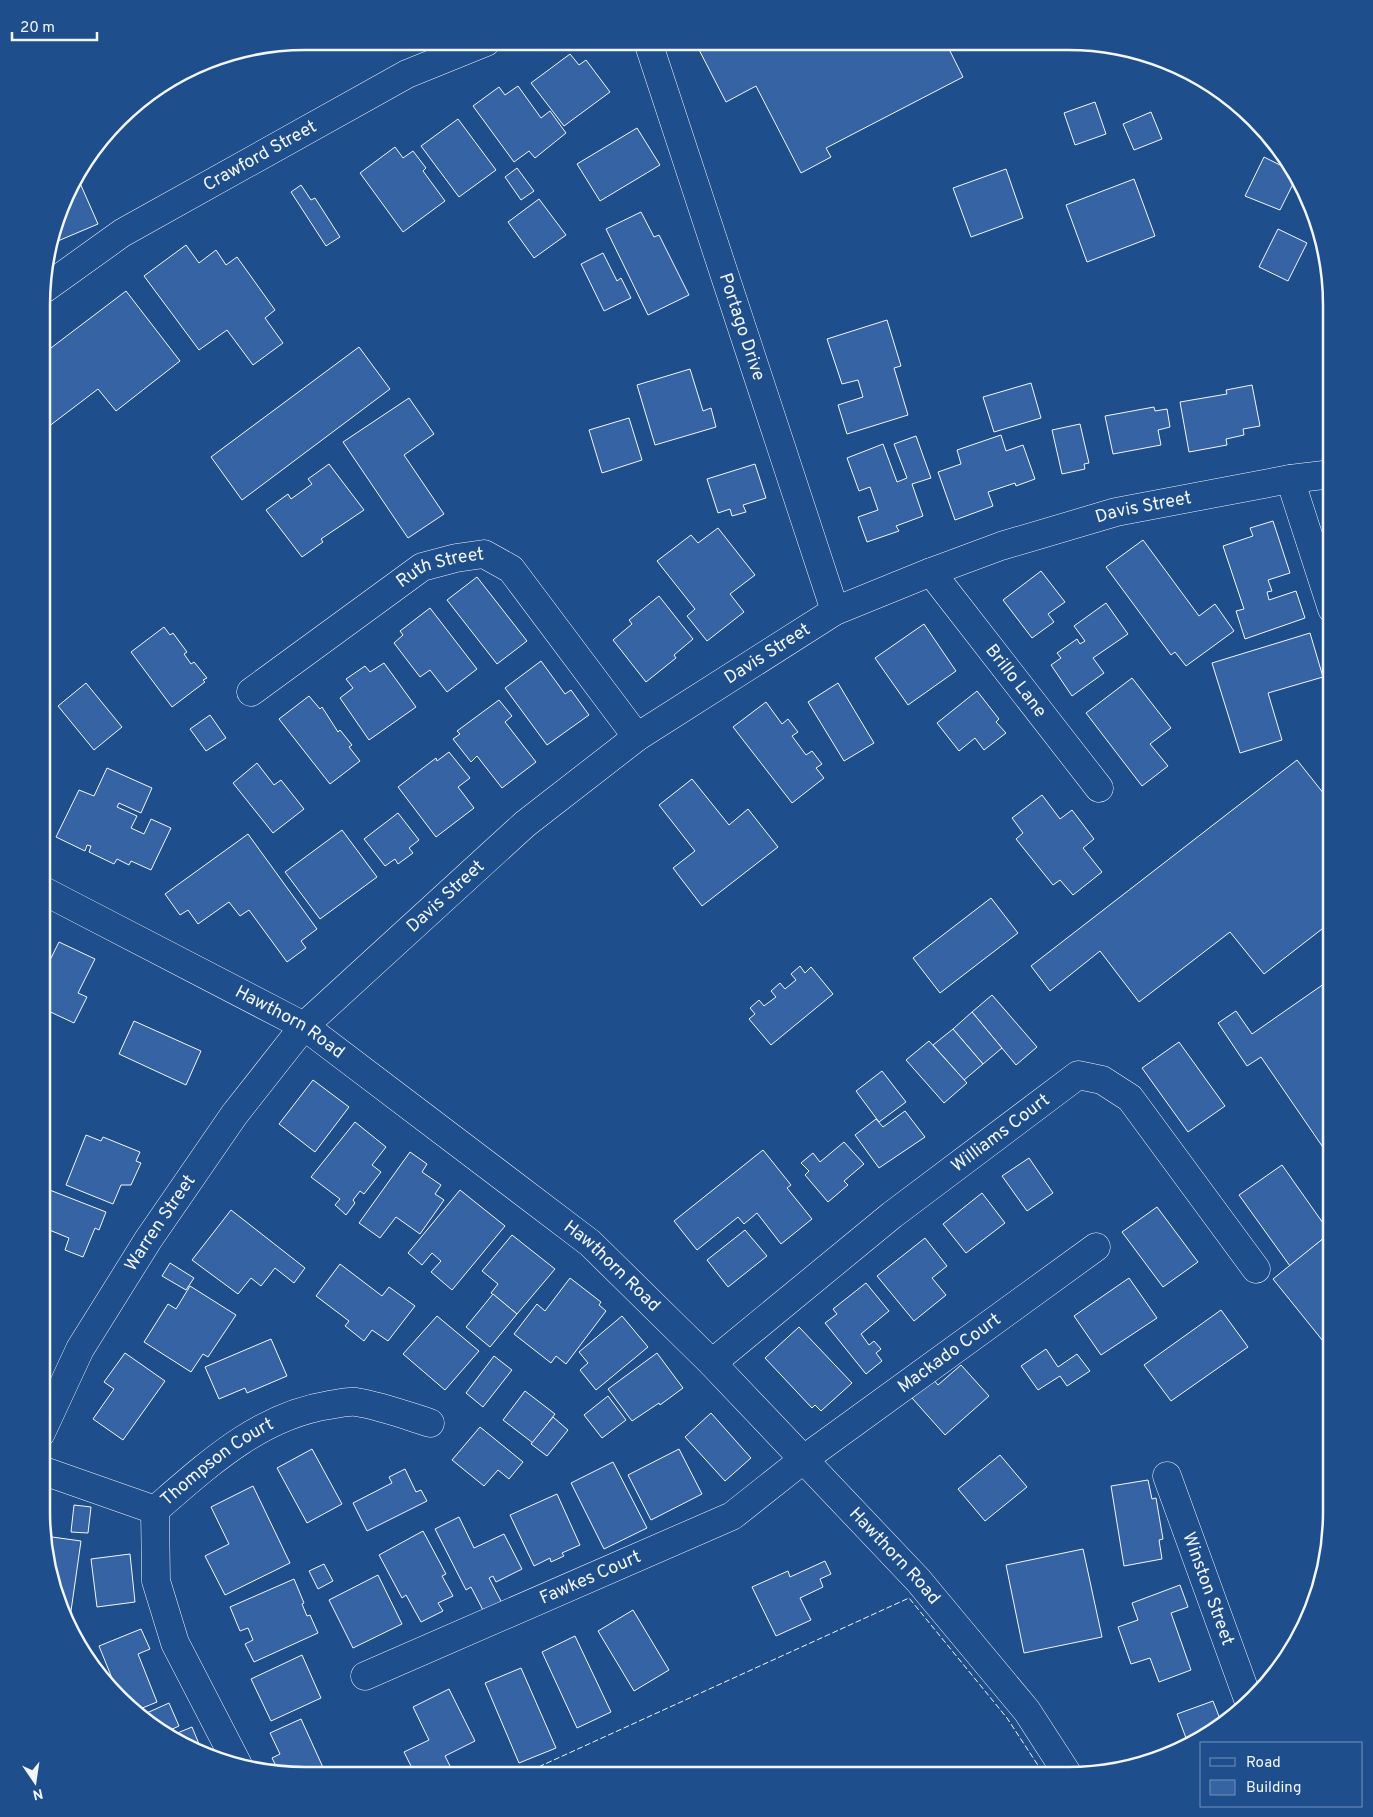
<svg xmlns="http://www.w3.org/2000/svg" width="1373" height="1817" font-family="Overpass,sans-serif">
	<rect width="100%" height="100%" fill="#1f4e8c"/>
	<g fill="#3563a3" stroke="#f2f6ff">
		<polygon points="695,42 946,43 963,77 826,148 831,157 801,173 756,86 726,102"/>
		<polygon points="570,54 579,65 586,60 610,92 564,126 531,83"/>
		<polygon points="518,86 541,118 550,111 566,133 535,158 529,151 514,162 473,106 499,87 505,95"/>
		<polygon points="1095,102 1106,134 1075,145 1064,113"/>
		<polygon points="1151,112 1162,139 1134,150 1123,124"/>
		<polygon points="458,119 496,170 459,197 421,146"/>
		<polygon points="637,128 660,165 600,201 577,164"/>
		<polygon points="395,147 403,158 413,151 426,168 423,171 445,201 403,232 360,173"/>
		<polygon points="1264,157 1294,172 1297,176 1280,210 1245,196"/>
		<polygon points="517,168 534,191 521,200 505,177"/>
		<polygon points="1006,169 1023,218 971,237 953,188"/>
		<polygon points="76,174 98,224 53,243"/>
		<polygon points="1134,179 1155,236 1087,262 1066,205"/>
		<polygon points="301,185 311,200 315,198 340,237 326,246 291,192"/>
		<polygon points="539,199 566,235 534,258 508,222"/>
		<polygon points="641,212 654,237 659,235 689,295 648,315 606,229"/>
		<polygon points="1278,229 1307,243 1288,281 1259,267"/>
		<polygon points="186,245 199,263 216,250 226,265 237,257 275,310 265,318 283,343 253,365 227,330 199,350 144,276"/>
		<polygon points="603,253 617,281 621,278 631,298 604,311 581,264"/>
		<polygon points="126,291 180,361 116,411 98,389 48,427 43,420 43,354"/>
		<polygon points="887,320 901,366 894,368 908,415 847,434 838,405 863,397 858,380 842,384 827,339"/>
		<polygon points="1323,339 1332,339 1332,386 1324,386"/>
		<polygon points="359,347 390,389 242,500 211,457"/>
		<polygon points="690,369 703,411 711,408 716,427 655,445 637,385"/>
		<polygon points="1031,383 1041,418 994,432 983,397"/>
		<polygon points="1252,385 1260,426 1243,429 1244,435 1226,439 1227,445 1189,452 1180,402 1227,394 1226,390"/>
		<polygon points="409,398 434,434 404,455 444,514 408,538 343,442"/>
		<polygon points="1154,407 1155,411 1167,409 1170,427 1158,430 1161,445 1113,454 1105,416"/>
		<polygon points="629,418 642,460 602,473 589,430"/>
		<polygon points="1080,424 1089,463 1084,464 1085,469 1062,474 1052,430"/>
		<polygon points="1001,435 1006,451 1023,445 1035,479 1016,486 1015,483 988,492 993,506 955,520 938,472 961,464 957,450"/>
		<polygon points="916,436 931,478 912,484 923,516 896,526 899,531 867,542 858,517 878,510 870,487 859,491 847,458 883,444 897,482 907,478 894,444"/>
		<polygon points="329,464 364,510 321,539 323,542 302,557 266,510 288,494 291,499 312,484 308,479"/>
		<polygon points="755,464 766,498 743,505 746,512 732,516 730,509 718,513 707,479"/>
		<polygon points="1273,521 1290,573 1268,580 1272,591 1267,592 1269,600 1296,591 1305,618 1245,639 1236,611 1244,609 1223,546 1253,536 1250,528"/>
		<polygon points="718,528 755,575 730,594 744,612 707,641 687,616 695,609 657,561 691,535 698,543"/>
		<polygon points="1143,540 1199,616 1215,604 1234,631 1186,666 1175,652 1171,655 1106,567"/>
		<polygon points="1041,571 1065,602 1048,614 1054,622 1032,638 1003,600"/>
		<polygon points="477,577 527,641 497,664 447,600"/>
		<polygon points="659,596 693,639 674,655 676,658 646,682 613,640 632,624 629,620"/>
		<polygon points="1106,603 1128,634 1093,658 1104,673 1072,696 1051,665 1061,658 1057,653 1077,639 1080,644 1085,641 1074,626"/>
		<polygon points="430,608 477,669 447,692 430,670 420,677 394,643 403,635 400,631"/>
		<polygon points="924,624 956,671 908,705 875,658"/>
		<polygon points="164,627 170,635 173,633 187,652 184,654 191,664 194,662 207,678 203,680 205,682 172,707 131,652"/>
		<polygon points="1310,633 1323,677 1268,693 1282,740 1240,753 1212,663"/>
		<polygon points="541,661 565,694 571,690 589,715 547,745 505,688"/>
		<polygon points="384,663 416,707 369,740 340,698 353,688 346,679 365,666 370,672"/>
		<polygon points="1132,678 1171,728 1150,744 1168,766 1142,786 1086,713"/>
		<polygon points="86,683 122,727 94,750 58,706"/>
		<polygon points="838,683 874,743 844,761 808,702"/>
		<polygon points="977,691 999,719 996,722 1006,733 984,750 975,738 959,751 937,723"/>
		<polygon points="309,696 320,709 322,707 338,732 340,730 352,745 349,747 360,761 330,784 279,719"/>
		<polygon points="499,700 512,716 505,722 536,762 502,788 477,756 471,762 453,739 460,734 457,731"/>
		<polygon points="766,702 782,724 788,719 798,732 792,736 806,755 812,751 822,764 816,768 824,778 792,803 733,727"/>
		<polygon points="210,715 226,738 206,751 190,729"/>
		<polygon points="449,752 470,778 458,787 474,808 436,837 398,787 436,758 437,761"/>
		<polygon points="1297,760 1332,804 1331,922 1264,974 1230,932 1139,1002 1100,951 1050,991 1031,966"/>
		<polygon points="257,763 274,785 281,780 304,809 273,833 233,783"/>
		<polygon points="107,768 152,788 141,813 119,803 117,807 137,816 131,828 144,834 151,819 171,828 151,870 131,861 129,865 117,859 114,864 89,852 91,846 87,845 85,851 56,837 79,790 94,796"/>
		<polygon points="692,779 729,825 748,809 778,847 702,906 673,868 695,851 659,805"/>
		<polygon points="1042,795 1060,819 1072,810 1094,839 1083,848 1102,872 1073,895 1060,880 1053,885 1016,839 1023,833 1012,818"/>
		<polygon points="398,813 419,840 409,848 413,853 398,864 395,859 385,866 364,839"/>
		<polygon points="342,830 377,877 320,919 285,872"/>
		<polygon points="248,834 317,929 301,941 306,948 287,962 249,910 240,916 229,902 198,924 188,910 180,915 165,894"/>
		<polygon points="991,898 1018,933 940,993 913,958"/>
		<polygon points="59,942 95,959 78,993 87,997 74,1023 42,1008 42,976"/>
		<polygon points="800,966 805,973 811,967 833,994 771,1045 749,1019 755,1014 750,1008 759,1000 764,1006 776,997 771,991 780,983 785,989 796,980 791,974"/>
		<polygon points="1331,979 1331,1159 1261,1057 1247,1066 1218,1023 1236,1011 1252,1034"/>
		<polygon points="992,995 1037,1047 1016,1065 972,1012"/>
		<polygon points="972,1012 1002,1048 983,1064 953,1029"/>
		<polygon points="134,1021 201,1051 186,1085 119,1054"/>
		<polygon points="953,1029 983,1064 964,1080 933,1045"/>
		<polygon points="929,1041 967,1083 944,1103 906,1060"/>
		<polygon points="1179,1042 1225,1106 1188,1132 1142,1068"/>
		<polygon points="882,1071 906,1102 879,1122 856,1091"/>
		<polygon points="313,1080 349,1107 315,1152 279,1124"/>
		<polygon points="905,1111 925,1137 879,1168 855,1135 876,1119 883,1127"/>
		<polygon points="355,1122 386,1147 372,1165 381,1172 364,1194 360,1191 353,1200 355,1203 346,1215 335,1205 340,1199 311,1177"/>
		<polygon points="86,1135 101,1141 103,1137 140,1152 136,1161 141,1163 131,1185 121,1185 113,1204 66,1185"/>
		<polygon points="844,1142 864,1164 844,1181 848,1185 828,1202 805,1175 809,1171 801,1163 813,1153 820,1162"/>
		<polygon points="763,1150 791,1185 787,1188 812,1219 781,1244 757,1213 744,1224 738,1217 697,1250 674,1221"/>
		<polygon points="410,1152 427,1164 422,1172 441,1185 435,1194 444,1200 420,1234 396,1217 380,1238 359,1223"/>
		<polygon points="1029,1158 1053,1193 1027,1211 1002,1176"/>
		<polygon points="1282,1165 1330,1233 1290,1266 1239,1195"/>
		<polygon points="42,1187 106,1212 99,1230 95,1228 83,1257 65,1250 69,1238 42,1227"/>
		<polygon points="460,1190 505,1226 452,1290 431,1272 441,1261 432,1253 422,1265 408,1253"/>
		<polygon points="982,1193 1005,1223 966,1253 943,1224"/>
		<polygon points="1157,1207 1198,1262 1163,1287 1122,1232"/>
		<polygon points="231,1210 305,1268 294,1283 275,1268 261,1286 251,1278 238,1294 192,1260"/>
		<polygon points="745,1230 767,1256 728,1287 707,1260"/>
		<polygon points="1330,1233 1331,1235 1331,1351 1273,1279"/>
		<polygon points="512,1235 555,1269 517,1314 491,1293 498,1284 482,1271"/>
		<polygon points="925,1238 947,1266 932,1278 946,1295 914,1321 877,1276"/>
		<polygon points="170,1263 194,1278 186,1290 162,1276"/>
		<polygon points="340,1264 382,1296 389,1287 415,1306 388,1341 372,1330 364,1341 345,1326 349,1321 316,1296"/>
		<polygon points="570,1278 601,1302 599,1305 606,1311 566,1364 556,1356 551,1363 514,1334 537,1304 545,1311"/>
		<polygon points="1129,1278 1157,1318 1101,1355 1074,1316"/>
		<polygon points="866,1283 889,1311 861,1334 869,1345 874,1341 881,1349 876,1353 882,1361 866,1374 825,1323 837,1314 833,1309"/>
		<polygon points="190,1286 236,1315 208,1357 203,1354 191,1372 144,1342 168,1304 176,1309"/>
		<polygon points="493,1294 517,1314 490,1347 466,1327"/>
		<polygon points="1221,1310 1248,1347 1171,1401 1144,1365"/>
		<polygon points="437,1316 479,1351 445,1390 403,1354"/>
		<polygon points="622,1316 648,1347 596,1390 580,1370 588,1363 579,1352"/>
		<polygon points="799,1327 852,1383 821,1411 815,1405 812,1408 765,1358"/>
		<polygon points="271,1339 287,1376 247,1393 245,1388 219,1399 205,1367"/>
		<polygon points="1046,1349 1058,1367 1077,1354 1090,1371 1067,1386 1060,1376 1038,1390 1021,1366"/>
		<polygon points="125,1353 165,1381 123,1440 93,1419 114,1389 104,1382"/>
		<polygon points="657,1353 683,1388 660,1405 659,1403 632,1421 608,1389"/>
		<polygon points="494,1356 512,1370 483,1407 466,1393"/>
		<polygon points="961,1365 989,1396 945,1435 912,1398 933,1379 938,1385"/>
		<polygon points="525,1391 555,1414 533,1443 503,1420"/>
		<polygon points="608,1396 626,1420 602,1438 584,1415"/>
		<polygon points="711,1413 751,1458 725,1481 685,1437"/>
		<polygon points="553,1417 568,1430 547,1456 531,1444"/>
		<polygon points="480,1427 523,1462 509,1479 498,1470 484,1486 452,1460"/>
		<polygon points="312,1449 342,1504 307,1523 277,1468"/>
		<polygon points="679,1449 702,1494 651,1520 628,1475"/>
		<polygon points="1000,1455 1027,1487 985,1521 958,1489"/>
		<polygon points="613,1462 647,1528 604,1549 571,1483"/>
		<polygon points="405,1469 416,1492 421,1490 427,1501 367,1531 353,1503 392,1483 389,1477"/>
		<polygon points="1148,1480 1152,1499 1156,1498 1163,1539 1159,1540 1162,1559 1124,1566 1111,1486"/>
		<polygon points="253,1486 290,1563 225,1595 205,1556 229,1544 211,1507"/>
		<polygon points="557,1494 580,1545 562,1553 564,1556 551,1562 550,1558 534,1566 510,1515"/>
		<polygon points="74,1505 91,1507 88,1533 71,1532"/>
		<polygon points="459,1517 474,1548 504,1534 522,1569 496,1582 493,1576 489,1578 502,1603 484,1612 471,1587 466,1590 435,1529"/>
		<polygon points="423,1531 446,1574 442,1576 453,1596 438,1603 443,1611 421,1622 406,1595 402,1598 379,1555"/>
		<polygon points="45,1536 81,1541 69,1625 67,1625 50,1580"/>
		<polygon points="1083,1549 1102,1637 1024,1653 1006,1565"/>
		<polygon points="130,1554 135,1602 97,1607 91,1559"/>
		<polygon points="825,1561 831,1574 820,1579 823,1587 800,1598 811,1620 776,1636 752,1587 788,1571 790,1577"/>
		<polygon points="324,1564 333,1581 318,1589 309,1571"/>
		<polygon points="378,1575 402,1624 353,1648 329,1600"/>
		<polygon points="294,1579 304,1603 302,1604 307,1616 310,1615 318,1633 254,1662 245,1644 253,1640 248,1628 240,1631 230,1607"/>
		<polygon points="1180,1585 1188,1607 1171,1613 1191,1670 1159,1682 1150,1658 1131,1664 1118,1627 1138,1620 1132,1603"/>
		<polygon points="633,1610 669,1670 634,1691 598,1631"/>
		<polygon points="141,1629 150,1649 138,1654 157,1702 135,1711 120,1698 99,1646"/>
		<polygon points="575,1636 611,1712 577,1728 542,1652"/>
		<polygon points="302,1655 321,1698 271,1721 251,1679"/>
		<polygon points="521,1668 556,1748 519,1763 485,1683"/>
		<polygon points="449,1689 475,1741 445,1756 454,1774 415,1774 404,1752 429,1740 413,1707"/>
		<polygon points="1213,1701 1222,1724 1189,1746 1177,1714"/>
		<polygon points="169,1703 179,1726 168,1731 170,1736 192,1727 204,1756 158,1731 140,1716"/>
		<polygon points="301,1719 326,1774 280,1774 272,1758 280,1754 270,1733"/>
	</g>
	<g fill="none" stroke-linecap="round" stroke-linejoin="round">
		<g stroke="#f2f6ff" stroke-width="29">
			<g id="minor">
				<path id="s1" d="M 648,42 L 835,611"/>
				<path id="s2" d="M 44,289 L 122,233 L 407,74 L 486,42"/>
				<polyline points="1290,479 1332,609"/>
				<path id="s3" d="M 931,572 L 1099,788"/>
				<path id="s4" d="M 251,692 L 422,567 L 456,558 L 484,554 L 511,569 L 637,737"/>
				<path id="s5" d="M 42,890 L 304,1026 L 590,1243 L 712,1363 L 918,1580 L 1027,1711 L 1069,1776"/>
				<path id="s6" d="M 712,1363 L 892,1215 L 1078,1075 L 1102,1080 L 1130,1098 L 1256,1269"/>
				<path id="s7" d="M 41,1433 L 80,1349 L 148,1240 L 234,1115 L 304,1026 L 525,824 L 637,737 L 835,611 L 931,572 L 1001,546 L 1116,512 L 1290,479 L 1332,474"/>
				<polyline points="41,1470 155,1510"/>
				<path id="s8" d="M 1167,1476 L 1249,1702"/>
				<path id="s9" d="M 365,1676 L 732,1516 L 804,1459 L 1096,1247"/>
				<path id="s10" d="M 238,1765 L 175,1643 L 156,1581 L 155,1510 C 207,1465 259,1416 329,1405 C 338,1404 348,1401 356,1402 C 381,1406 405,1415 430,1423"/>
			</g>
		</g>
		<use href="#minor" stroke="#1f4e8c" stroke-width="28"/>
		<polyline stroke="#f2f6ff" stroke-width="1" stroke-dasharray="6 2.5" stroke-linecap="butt" points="523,1774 909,1598 1007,1718 1045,1776"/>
	</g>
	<g text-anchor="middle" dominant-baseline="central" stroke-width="4" stroke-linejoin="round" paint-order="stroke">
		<g font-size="18" fill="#f2f6ff" stroke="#1f4e8c">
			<text stroke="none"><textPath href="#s2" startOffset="254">Crawford Street</textPath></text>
			<text stroke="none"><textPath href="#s1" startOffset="300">Portago Drive</textPath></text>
			<text stroke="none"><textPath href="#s7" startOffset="1488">Davis Street</textPath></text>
			<text stroke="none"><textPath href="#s4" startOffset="229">Ruth Street</textPath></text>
			<text stroke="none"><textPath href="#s7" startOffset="1082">Davis Street</textPath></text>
			<text stroke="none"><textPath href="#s3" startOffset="138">Brillo Lane</textPath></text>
			<text stroke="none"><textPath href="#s7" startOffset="678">Davis Street</textPath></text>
			<text stroke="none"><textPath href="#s5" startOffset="281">Hawthorn Road</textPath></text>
			<text stroke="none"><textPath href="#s6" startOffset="369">Williams Court</textPath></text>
			<text stroke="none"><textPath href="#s7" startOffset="242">Warren Street</textPath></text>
			<text stroke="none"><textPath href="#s5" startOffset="686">Hawthorn Road</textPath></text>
			<text stroke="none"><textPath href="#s9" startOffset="672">Mackado Court</textPath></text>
			<text stroke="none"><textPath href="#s10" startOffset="352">Thompson Court</textPath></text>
			<text stroke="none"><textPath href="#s5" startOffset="1091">Hawthorn Road</textPath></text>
			<text stroke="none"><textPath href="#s9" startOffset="246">Fawkes Court</textPath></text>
			<text stroke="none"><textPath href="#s8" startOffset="120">Winston Street</textPath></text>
		</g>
	</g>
	<path d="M0 0H1373V1817H0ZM305 50H1068A255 255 0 0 1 1323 305V1512A255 255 0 0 1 1068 1767H305A255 255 0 0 1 50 1512V305A255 255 0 0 1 305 50Z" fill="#1f4e8c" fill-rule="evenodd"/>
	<path fill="none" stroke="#f2f6ff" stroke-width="2.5" d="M305 50H1068A255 255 0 0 1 1323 305V1512A255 255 0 0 1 1068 1767H305A255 255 0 0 1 50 1512V305A255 255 0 0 1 305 50Z"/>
	<rect x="1200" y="1742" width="162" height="65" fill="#1f4e8c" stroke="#7391ba"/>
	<rect x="1210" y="1758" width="25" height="8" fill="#1f4e8c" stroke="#7391ba"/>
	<text x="1246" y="1767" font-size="15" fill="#f2f6ff">Road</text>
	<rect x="1210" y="1780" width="25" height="15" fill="#3563a3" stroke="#7391ba"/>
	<text x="1246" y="1792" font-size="15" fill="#f2f6ff">Building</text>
	<g transform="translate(35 1782) rotate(167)" stroke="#1f4e8c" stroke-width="4" paint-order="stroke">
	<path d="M0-4L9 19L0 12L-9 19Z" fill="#f2f6ff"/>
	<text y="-8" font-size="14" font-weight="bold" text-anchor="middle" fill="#f2f6ff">N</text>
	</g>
	<path d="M12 32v8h85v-8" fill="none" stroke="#f2f6ff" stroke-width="2.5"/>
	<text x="20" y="32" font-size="15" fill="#f2f6ff" stroke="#1f4e8c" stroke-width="4" paint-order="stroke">20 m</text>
</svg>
